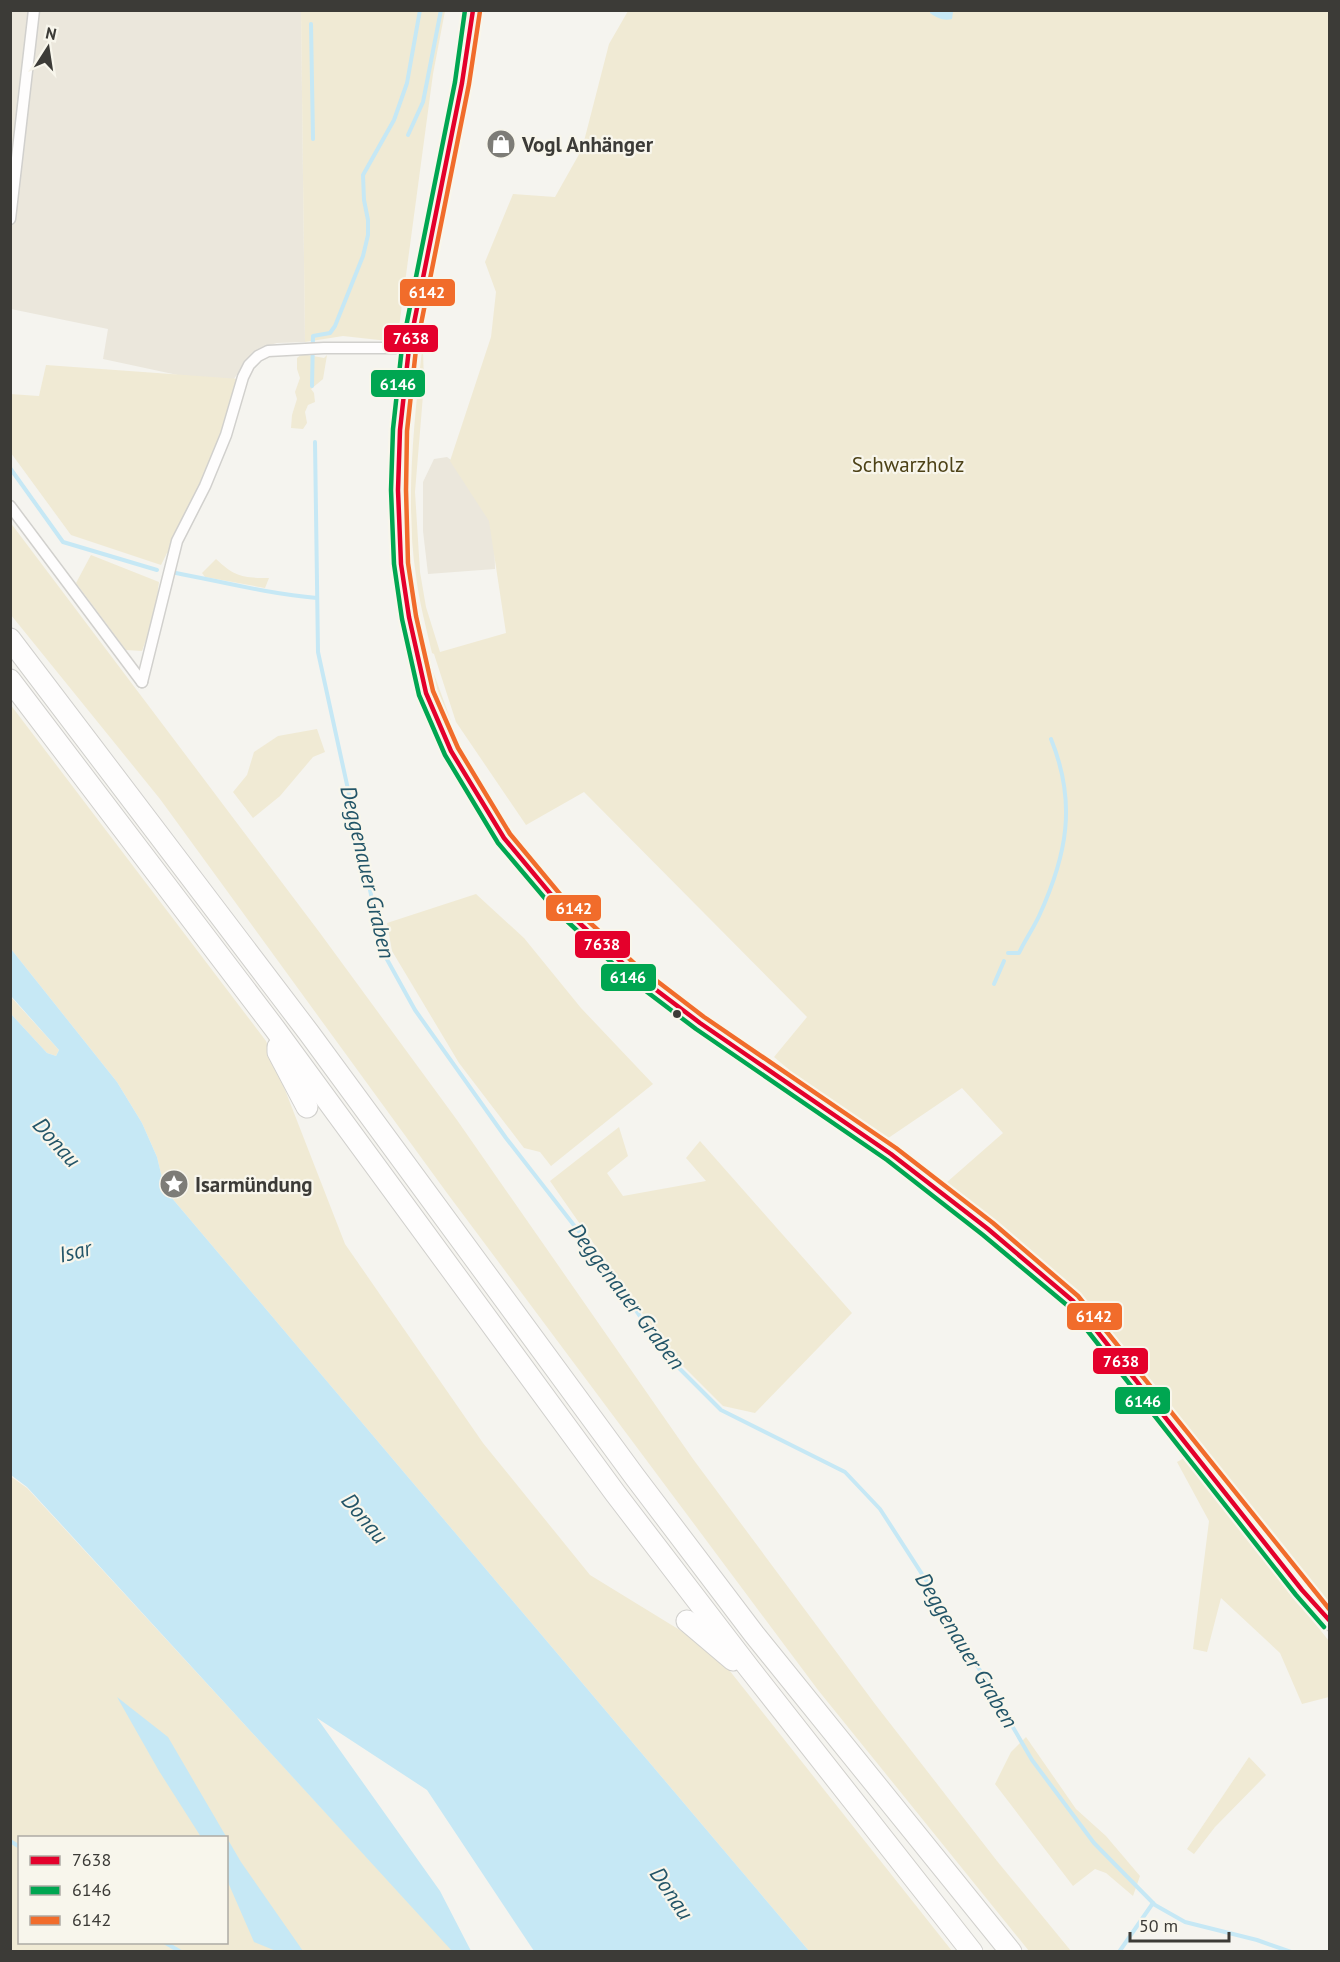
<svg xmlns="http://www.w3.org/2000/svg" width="1340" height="1962" font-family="'PT Sans',sans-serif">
	<rect width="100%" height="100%" fill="#f5f4ef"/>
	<g fill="#ebe7dc">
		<polygon points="10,11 301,11 305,342 277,343 262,347 252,353 229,386 103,359 108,329 11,309"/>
		<polygon points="447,457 464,470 484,503 494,535 495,569 428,574 423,531 423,482 434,459"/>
	</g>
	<g fill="#f0ead4" fill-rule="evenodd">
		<polygon points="301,11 445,11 433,74 397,342 343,336 305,342"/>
		<path d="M 628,11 L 1329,11 L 1330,1608 L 1325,1616 L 1072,1299 L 938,1190 L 1003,1133 L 962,1088 L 878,1145 L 774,1057 L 807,1017 L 584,792 L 526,825 L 456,722 L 434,654 L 432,653 C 426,627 419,601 416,576 C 405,504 414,422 422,350 L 423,351 L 424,383 L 415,492 L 420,572 L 426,607 L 440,652 L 506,633 L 489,521 L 450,461 L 491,337 L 496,292 L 485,262 L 513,194 L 555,197 L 582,149 L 609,44 Z"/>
		<polygon points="419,353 412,403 407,488 411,569 426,652 451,721 446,718 419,629 410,570 404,488 410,412 417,354"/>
		<polygon points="302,354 324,358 327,355 323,379 311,389 314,393 315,402 308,405 305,412 307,423 303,429 291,428 292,415 297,399 295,392 300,378 297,369 297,358"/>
		<polygon points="46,365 240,379 225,428 170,552 167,553 161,565 71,535 11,453 10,394 39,396"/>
		<polygon points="10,522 320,933 457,1120 693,1459 875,1704 997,1861 1071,1951 1029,1951 818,1690 447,1193 160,799 11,615"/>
		<polygon points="91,555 159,582 155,615 142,651 126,650 76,583"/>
		<path d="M 216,559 C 235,577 243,578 269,578 L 265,588 L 205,577 L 202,573 Z"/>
		<polygon points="10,704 266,1041 345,1244 483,1443 590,1575 714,1651 952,1951 809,1951 171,1197 164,1186 157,1157 142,1123 117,1082 11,949"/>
		<polygon points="317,729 325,752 313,757 280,796 253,818 233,792 247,775 254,752 278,736"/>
		<polygon points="476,894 524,938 581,1008 653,1084 551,1166 540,1152 524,1148 459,1063 392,951 387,923"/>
		<polygon points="10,996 59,1050 56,1056 47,1053 11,1014"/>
		<polygon points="619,1127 628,1156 607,1173 623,1196 706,1181 686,1158 700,1141 852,1313 755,1413 723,1406 670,1353 550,1181"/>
		<polygon points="1184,1458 1329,1641 1329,1697 1302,1704 1280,1653 1221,1598 1207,1652 1193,1649 1209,1521 1177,1462"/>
		<path d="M 10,1476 L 27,1488 L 453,1951 L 11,1951 ZM 20,1838 L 226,1838 L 226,1942 L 20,1942 Z"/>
		<polygon points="1026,1737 1076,1809 1106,1836 1140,1876 1133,1896 1106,1873 1095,1869 1073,1886 995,1784 1011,1752"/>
		<polygon points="1249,1757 1266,1775 1215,1827 1194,1854 1187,1849"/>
	</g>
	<g fill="#c6e8f5">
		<path d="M 930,11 L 953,12 L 952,19 C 943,21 937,18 930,13 Z"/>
		<polygon points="11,949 117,1082 142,1123 157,1157 164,1186 171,1197 809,1951 534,1951 427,1790 317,1718 440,1891 471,1951 452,1951 27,1487 11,1475 11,1014 47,1053 56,1056 59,1050 11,996"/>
		<polygon points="117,1697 168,1737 241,1862 303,1951 276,1951 254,1942 227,1880 226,1838 201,1837 159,1771"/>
	</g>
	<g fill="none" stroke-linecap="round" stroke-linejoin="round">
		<g stroke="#c6e8f5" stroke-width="4">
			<polyline points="311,24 313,139"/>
			<polyline points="408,135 423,102 441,10"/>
			<polyline points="312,386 313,336 330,333 335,326 363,256 368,235 368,220 364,200 363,175 394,120 407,83 420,10"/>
			<polyline points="315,442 318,652 384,954 415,1010 506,1138 608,1269 666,1355 721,1410 845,1472 880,1509 942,1605 1032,1760 1094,1843 1155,1905 1185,1922 1257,1940 1291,1952"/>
			<polyline points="10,468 63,542 157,570"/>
			<path d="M 176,573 C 223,582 270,594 317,598"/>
			<path d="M 1008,953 L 1019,953 C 1025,940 1033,929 1039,916 C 1067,855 1077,803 1051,739"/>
			<polyline points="994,984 1004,961"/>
			<polyline points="10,1841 20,1847"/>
			<polyline points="164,1942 181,1952"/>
			<polyline points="1119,1952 1153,1903"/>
		</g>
		<g stroke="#d1d0cd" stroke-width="13">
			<g id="minor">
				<polyline points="10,219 34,10"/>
				<polyline points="10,506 142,682"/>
				<polyline points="142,682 177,541 205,486 226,435 243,377 249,365 258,356 268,351 324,348 409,348"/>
			</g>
		</g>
		<g stroke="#d1d0cd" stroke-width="19">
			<polyline id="secondary" points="473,10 462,83 409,348 400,430 398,490 401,564 409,617 426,693 451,751 504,838 559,904 631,971 700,1023 891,1154 988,1229 1073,1301 1302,1590 1330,1622"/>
		</g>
		<g stroke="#d1d0cd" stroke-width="23">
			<g id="motorway">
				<polyline points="10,639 309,1033 635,1477 754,1634 1011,1952"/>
				<polyline points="10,680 275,1029 615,1493 749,1668 972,1952"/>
				<polyline points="278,1047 278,1052 307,1107"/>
				<polyline points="687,1621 733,1660"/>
			</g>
		</g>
		<use href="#minor" stroke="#fefdfd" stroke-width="10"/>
		<use href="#secondary" stroke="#fefdfd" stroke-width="16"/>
		<use href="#motorway" stroke="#fefdfd" stroke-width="21"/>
		<g stroke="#f8f6ec" stroke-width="9">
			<polyline id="bus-1" points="473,10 462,83 409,348 400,430 398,490 401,564 409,617 426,693 451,751 504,838 559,904 631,971 700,1023 891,1154 988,1229 1073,1301 1302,1590 1330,1621"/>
		</g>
		<g stroke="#f8f6ec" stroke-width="9">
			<polyline id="bus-2" points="465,10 455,82 402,347 393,429 391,490 394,564 402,619 419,695 445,755 498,843 554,909 626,976 696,1029 887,1160 983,1235 1068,1306 1296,1595 1324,1627"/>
		</g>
		<g stroke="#f8f6ec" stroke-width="9">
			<polyline id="bus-3" points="480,11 469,84 416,349 407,431 406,490 408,563 416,616 433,691 458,748 510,834 564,899 636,965 704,1017 896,1148 993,1223 1078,1296 1330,1610"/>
		</g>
		<use href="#bus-1" stroke="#e4002b" stroke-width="4.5"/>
		<use href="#bus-2" stroke="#00a651" stroke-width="4.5"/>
		<use href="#bus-3" stroke="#f16c2b" stroke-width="4.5"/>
	</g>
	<defs>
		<g id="shop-disc" transform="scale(1.5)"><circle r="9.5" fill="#7d7c77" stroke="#f8f6ec"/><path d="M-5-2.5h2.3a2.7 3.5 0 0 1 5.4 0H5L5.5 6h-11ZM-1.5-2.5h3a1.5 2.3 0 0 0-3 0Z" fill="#fff"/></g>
		<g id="sight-disc" transform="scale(1.5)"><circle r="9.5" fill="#7d7c77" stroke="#f8f6ec"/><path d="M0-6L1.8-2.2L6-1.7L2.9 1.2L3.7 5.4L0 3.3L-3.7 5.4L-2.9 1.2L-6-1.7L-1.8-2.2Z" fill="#fff"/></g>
	</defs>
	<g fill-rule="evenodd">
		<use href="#shop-disc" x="501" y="144"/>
		<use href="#sight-disc" x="174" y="1184"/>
	</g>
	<circle fill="#3c3b37" stroke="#f8f6ec" stroke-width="2" cx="677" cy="1014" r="5"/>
	<g text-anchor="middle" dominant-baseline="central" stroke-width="4.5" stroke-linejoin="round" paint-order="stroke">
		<g font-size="21" font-weight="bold" fill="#3c3b37" stroke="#f8f6ec" text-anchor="start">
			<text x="522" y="144">Vogl Anhänger</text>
			<text x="195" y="1184">Isarmündung</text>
		</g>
		<g font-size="21" fill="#4d4217" stroke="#f8f6ec">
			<text x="908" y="464">Schwarzholz</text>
		</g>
		<g font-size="22" font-style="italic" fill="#235568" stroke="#f8f6ec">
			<text transform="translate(368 872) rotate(77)">Deggenauer Graben</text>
			<text transform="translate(57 1142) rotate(48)">Donau</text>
			<text transform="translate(75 1251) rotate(-14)">Isar</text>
			<text transform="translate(627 1296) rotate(53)">Deggenauer Graben</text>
			<text transform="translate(365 1518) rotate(50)">Donau</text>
			<text transform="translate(967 1650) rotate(59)">Deggenauer Graben</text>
			<text transform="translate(672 1893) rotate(56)">Donau</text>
		</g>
	</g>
	<g stroke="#f8f6ec" stroke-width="2">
		<rect x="399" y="278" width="57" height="29" rx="6" fill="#f16c2b"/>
		<rect x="383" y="324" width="56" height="29" rx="6" fill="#e4002b"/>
		<rect x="370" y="369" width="56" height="29" rx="6" fill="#00a651"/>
		<rect x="545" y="894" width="57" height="28" rx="6" fill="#f16c2b"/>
		<rect x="574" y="930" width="57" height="29" rx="6" fill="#e4002b"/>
		<rect x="600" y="963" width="57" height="29" rx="6" fill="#00a651"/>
		<rect x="1066" y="1302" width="57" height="29" rx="6" fill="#f16c2b"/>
		<rect x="1092" y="1347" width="57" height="28" rx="6" fill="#e4002b"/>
		<rect x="1114" y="1386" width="57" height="29" rx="6" fill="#00a651"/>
	</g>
	<g font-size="16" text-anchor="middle" font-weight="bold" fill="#fff">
		<text x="427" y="298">6142</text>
		<text x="411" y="344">7638</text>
		<text x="398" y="390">6146</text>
		<text x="574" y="914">6142</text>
		<text x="602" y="950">7638</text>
		<text x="628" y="983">6146</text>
		<text x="1094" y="1322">6142</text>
		<text x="1121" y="1367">7638</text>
		<text x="1143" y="1407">6146</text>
	</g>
	<rect width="1340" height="1962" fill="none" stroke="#3c3b37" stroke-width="24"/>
	<rect x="18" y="1836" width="210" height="108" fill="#f8f6ec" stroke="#adaba4" stroke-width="1.5"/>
	<rect x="30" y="1856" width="30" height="9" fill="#e4002b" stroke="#adaba4" stroke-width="1.5"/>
	<text x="72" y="1866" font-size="18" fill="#3c3b37">7638</text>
	<rect x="30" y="1886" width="30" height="9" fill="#00a651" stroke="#adaba4" stroke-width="1.5"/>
	<text x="72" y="1896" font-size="18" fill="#3c3b37">6146</text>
	<rect x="30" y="1916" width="30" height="9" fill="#f16c2b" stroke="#adaba4" stroke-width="1.5"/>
	<text x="72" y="1926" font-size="18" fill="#3c3b37">6142</text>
	<g transform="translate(48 48) rotate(12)" stroke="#f8f6ec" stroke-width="4.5" paint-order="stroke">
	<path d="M0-4.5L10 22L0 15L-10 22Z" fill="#3c3b37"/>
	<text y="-9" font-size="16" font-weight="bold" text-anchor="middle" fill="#3c3b37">N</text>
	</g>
	<path d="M1130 1932v9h99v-9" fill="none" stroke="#3c3b37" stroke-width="3"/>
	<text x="1139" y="1932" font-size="18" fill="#3c3b37" stroke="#f8f6ec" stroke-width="4.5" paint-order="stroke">50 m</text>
</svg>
